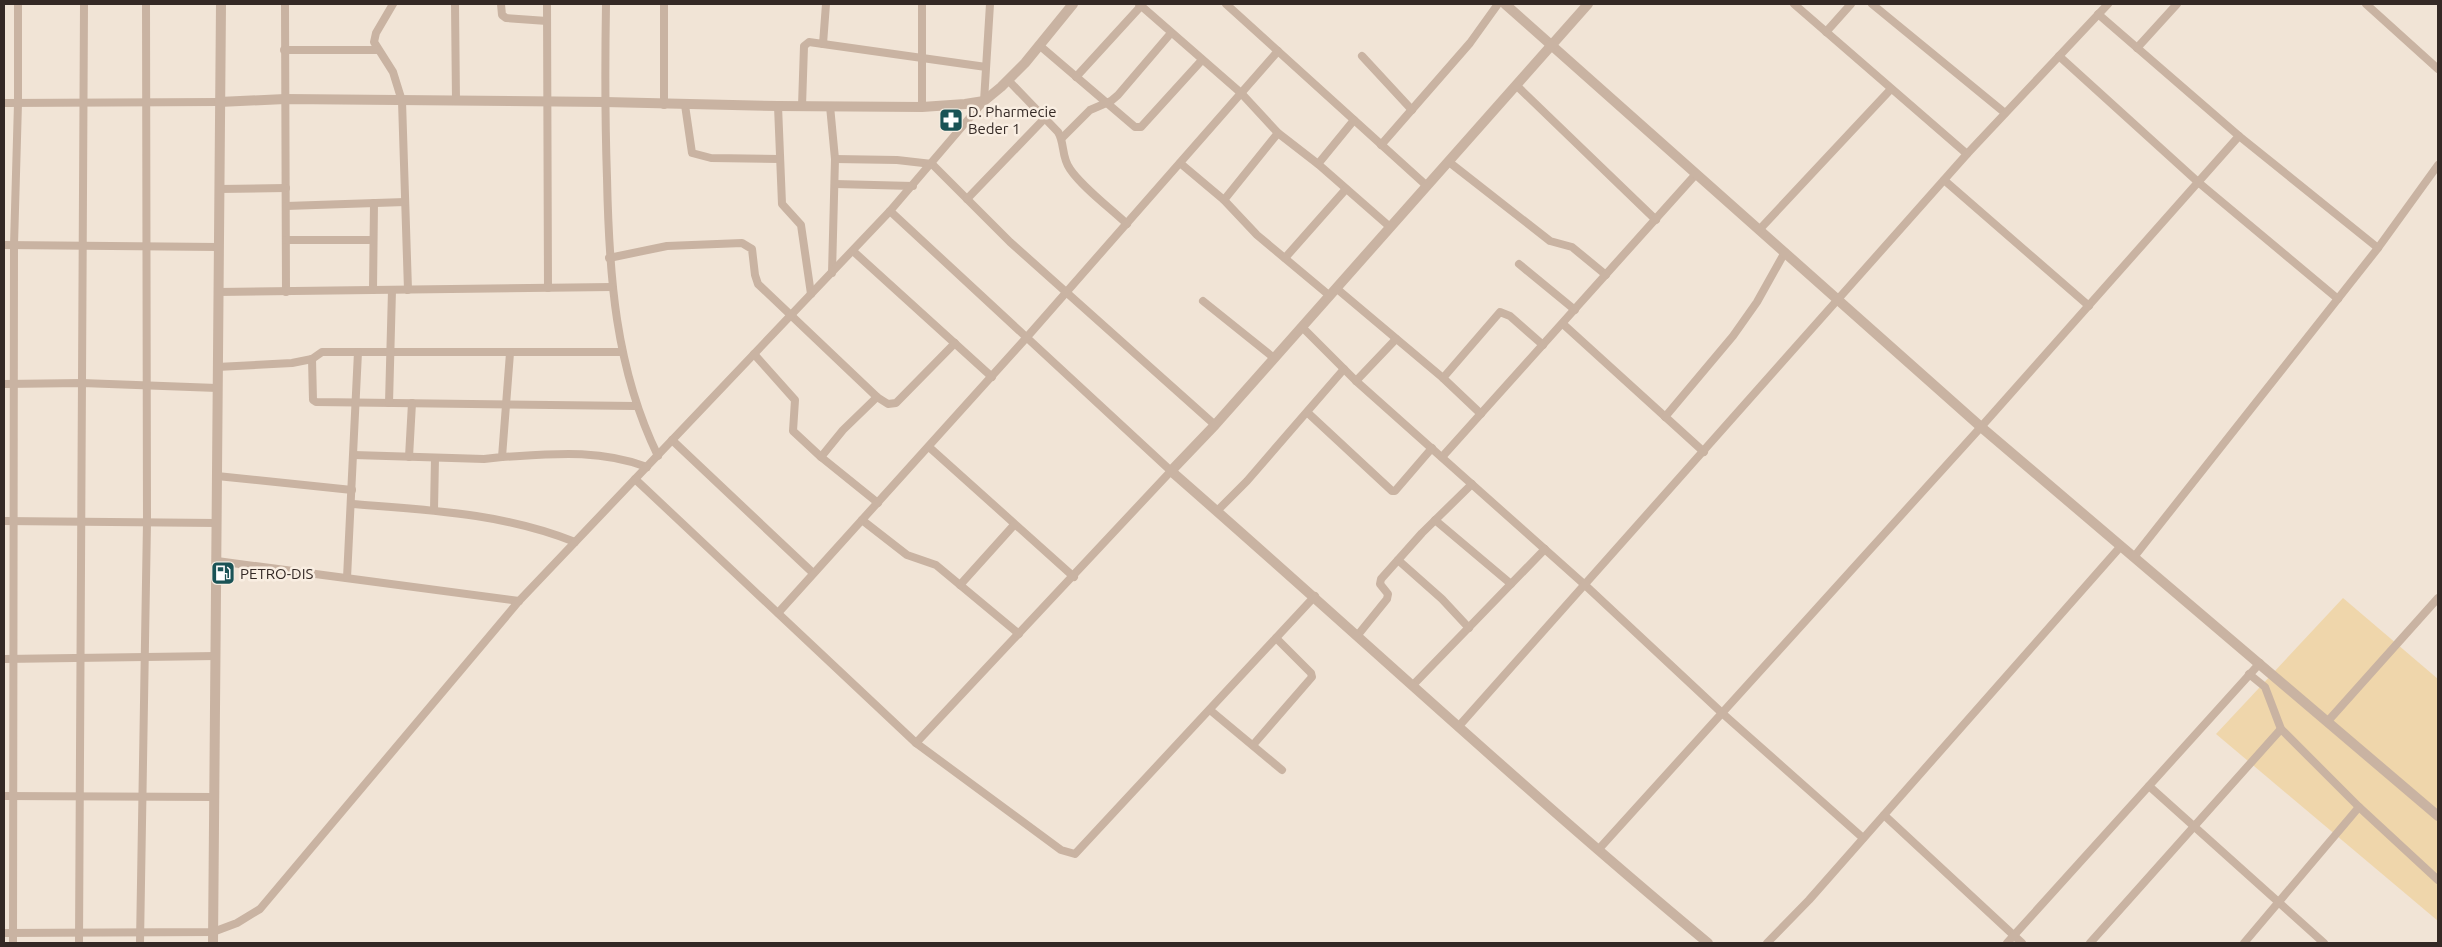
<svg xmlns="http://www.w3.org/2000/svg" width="2442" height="947" font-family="Ubuntu,sans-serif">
	<rect width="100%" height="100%" fill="#f1e4d6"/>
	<polygon fill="#efd6ab" points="2343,598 2438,679 2438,921 2216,734"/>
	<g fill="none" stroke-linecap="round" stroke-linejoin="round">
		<g stroke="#c9b3a2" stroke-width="8">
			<polyline points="285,4 286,292"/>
			<polyline points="393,4 376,33 374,42 393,72 402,101 408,290"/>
			<polyline points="455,4 456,101"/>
			<polyline points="501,4 502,15 506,18 547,21"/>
			<polyline points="547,4 548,288"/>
			<path d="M 606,4 C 605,62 605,120 607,178 C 609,274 615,368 658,456"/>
			<polyline points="664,4 664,105"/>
			<polyline points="1139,4 1241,93 1278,133 1318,164 1390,227"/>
			<polyline points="1226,4 1427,186"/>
			<polyline points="1794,4 1967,154"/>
			<polyline points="1872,4 2005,113"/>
			<polyline points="2366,4 2438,69"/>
			<polyline points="1826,32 1851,4"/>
			<polyline points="823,44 986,67"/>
			<polyline points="1039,45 1135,127 1141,127 1202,60"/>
			<polyline points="2137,48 2177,4"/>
			<polyline points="284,50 377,50"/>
			<polyline points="1362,56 1412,110"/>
			<polyline points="2059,56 2198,182 2338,299"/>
			<polyline points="1076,77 1141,6"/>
			<path d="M 1008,80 L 1058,132 C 1065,143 1061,157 1070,169 C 1082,187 1110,208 1127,224"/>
			<polyline points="1516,85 1656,220"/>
			<polyline points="4,103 219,102"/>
			<polyline points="685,105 692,153 711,158 780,159"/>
			<polyline points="778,106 782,204 801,225 811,294"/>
			<polyline points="802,106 804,46 809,42 823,44 826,4"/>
			<polyline points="830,106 835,159 832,273"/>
			<polyline points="922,107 922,4"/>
			<polyline points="2239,136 2378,248"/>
			<polyline points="1062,138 1090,110 1111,101 1118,95 1171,33"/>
			<polyline points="1381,145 1470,43 1498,4"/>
			<polyline points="835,159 897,160 932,164 1010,242 1215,425"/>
			<polyline points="1449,162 1550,241 1572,247 1606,275"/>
			<polyline points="1180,163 1224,200 1257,235 1330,296"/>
			<polyline points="1318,164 1354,120"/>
			<polyline points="1944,180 2089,306"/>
			<polyline points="835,184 913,186"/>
			<polyline points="219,189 286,188"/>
			<polyline points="967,199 1045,118"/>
			<polyline points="1224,200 1278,133"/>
			<polyline points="286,206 405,202"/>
			<polyline points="1759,230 1891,89"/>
			<polyline points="286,240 373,240"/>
			<polyline points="4,245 218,247"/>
			<polyline points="853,251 992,377"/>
			<polyline points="609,258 667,246 742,243 752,249 755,275 758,284 877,397 888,404 896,403 955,343"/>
			<polyline points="1285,258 1346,189"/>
			<polyline points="1519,264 1575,310"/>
			<polyline points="1336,288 1443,378 1481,414"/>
			<polyline points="373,290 374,203"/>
			<polyline points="218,292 612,287"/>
			<polyline points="1203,301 1274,358"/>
			<polyline points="1563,324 1704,452"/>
			<polyline points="1302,327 1356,381 1585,585 1722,713 1863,838"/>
			<polyline points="754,354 795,400 793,431 821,457"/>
			<polyline points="312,359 313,400 316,402 636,406"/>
			<polyline points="217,367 292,363 312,359 322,352 622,352"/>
			<polyline points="1443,378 1500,312 1510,316 1543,345"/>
			<polyline points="1356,381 1396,339"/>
			<polyline points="4,384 82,383 217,388"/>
			<polyline points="877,397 843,430 821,457 878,503"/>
			<polyline points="389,403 392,290"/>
			<polyline points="1308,413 1392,491 1395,491 1432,448"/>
			<polyline points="1665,417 1733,336 1757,302 1785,252"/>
			<polyline points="672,440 813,573"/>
			<polyline points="929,447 1074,577"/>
			<polyline points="354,455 484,459 502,457 510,353"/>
			<polyline points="409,457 412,403"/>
			<path d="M 502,457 C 553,454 598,449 647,467"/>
			<polyline points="1442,457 1696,174"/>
			<polyline points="217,476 352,490"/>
			<polyline points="635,479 916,743 1171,471 890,211"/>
			<path d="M 352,504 C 428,510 503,513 575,542"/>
			<polyline points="434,510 435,458"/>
			<polyline points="1217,511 1247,481 1344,369"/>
			<polyline points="862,520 907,555 936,565 1019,634"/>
			<polyline points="1435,520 1511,584"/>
			<polyline points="4,521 217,523"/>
			<polyline points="2134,557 2378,248 2438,165"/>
			<polyline points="1398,560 1442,599 1469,628"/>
			<polyline points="217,561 519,601"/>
			<polyline points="347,578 358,352"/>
			<polyline points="960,585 1014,525"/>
			<polyline points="778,613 1027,337 1278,51"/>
			<polyline points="1357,636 1387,599 1388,594 1380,584 1381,579 1422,533 1472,484"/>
			<polyline points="4,659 216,656"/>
			<polyline points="2249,674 2265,687 2281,729 2359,807 2438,880"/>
			<polyline points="1413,685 1545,549"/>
			<polyline points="1210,710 1282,770"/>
			<polyline points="2328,721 2438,598"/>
			<polyline points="1459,726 1967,154 2108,4"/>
			<polyline points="916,743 1061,850 1075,854 1315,596"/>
			<polyline points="1253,745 1312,677 1311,673 1276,638"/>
			<polyline points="2149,786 2324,943"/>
			<polyline points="4,796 214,797"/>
			<polyline points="1884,815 2022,943"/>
			<polyline points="1598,850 1981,427 2239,136 2098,14"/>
			<polyline points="4,933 213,932 237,923 260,909 519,601 890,211 984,101 990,4"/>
			<polyline points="13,943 14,245 18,103 18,4"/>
			<polyline points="79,943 84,4"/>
			<polyline points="140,943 147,522 146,4"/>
			<polyline points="1767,943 1809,900 2121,546"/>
			<polyline points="2007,943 2260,663"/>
			<polyline points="2090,943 2281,729"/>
			<polyline points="2244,943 2359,807"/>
		</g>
		<g stroke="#c9b3a2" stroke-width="10">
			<polyline points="1505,4 1981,427 2438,816"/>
			<path d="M 1588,4 L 1215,425 L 1171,471 C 1351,628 1525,791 1708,943"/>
			<polyline points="219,102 285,99 605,102 778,106 922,107 965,104 984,101 1001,87 1025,63 1073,4"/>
			<polyline points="213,943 221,4"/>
		</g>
	</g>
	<defs>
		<g id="pharmacy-square" transform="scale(1.25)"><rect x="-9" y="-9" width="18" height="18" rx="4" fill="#1a5356" stroke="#f9eee2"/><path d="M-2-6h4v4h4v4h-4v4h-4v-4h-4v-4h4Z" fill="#fff"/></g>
		<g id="fuel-square" transform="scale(1.25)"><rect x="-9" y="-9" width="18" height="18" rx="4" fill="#1a5356" stroke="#f9eee2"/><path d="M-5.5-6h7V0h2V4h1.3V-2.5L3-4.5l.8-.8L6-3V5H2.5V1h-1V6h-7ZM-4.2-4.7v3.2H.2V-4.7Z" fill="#fff"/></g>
	</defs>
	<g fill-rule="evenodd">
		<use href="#pharmacy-square" x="951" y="120"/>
		<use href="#fuel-square" x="223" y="573"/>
	</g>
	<g text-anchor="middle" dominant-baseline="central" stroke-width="5" stroke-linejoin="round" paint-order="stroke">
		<g font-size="15" fill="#342925" stroke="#f9eee2" text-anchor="start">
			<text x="968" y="111">D. Pharmecie<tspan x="968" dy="17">Beder 1</tspan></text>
			<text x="240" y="573">PETRO-DIS</text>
		</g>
	</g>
	<rect width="2442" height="947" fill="none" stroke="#342925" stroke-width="10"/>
</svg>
